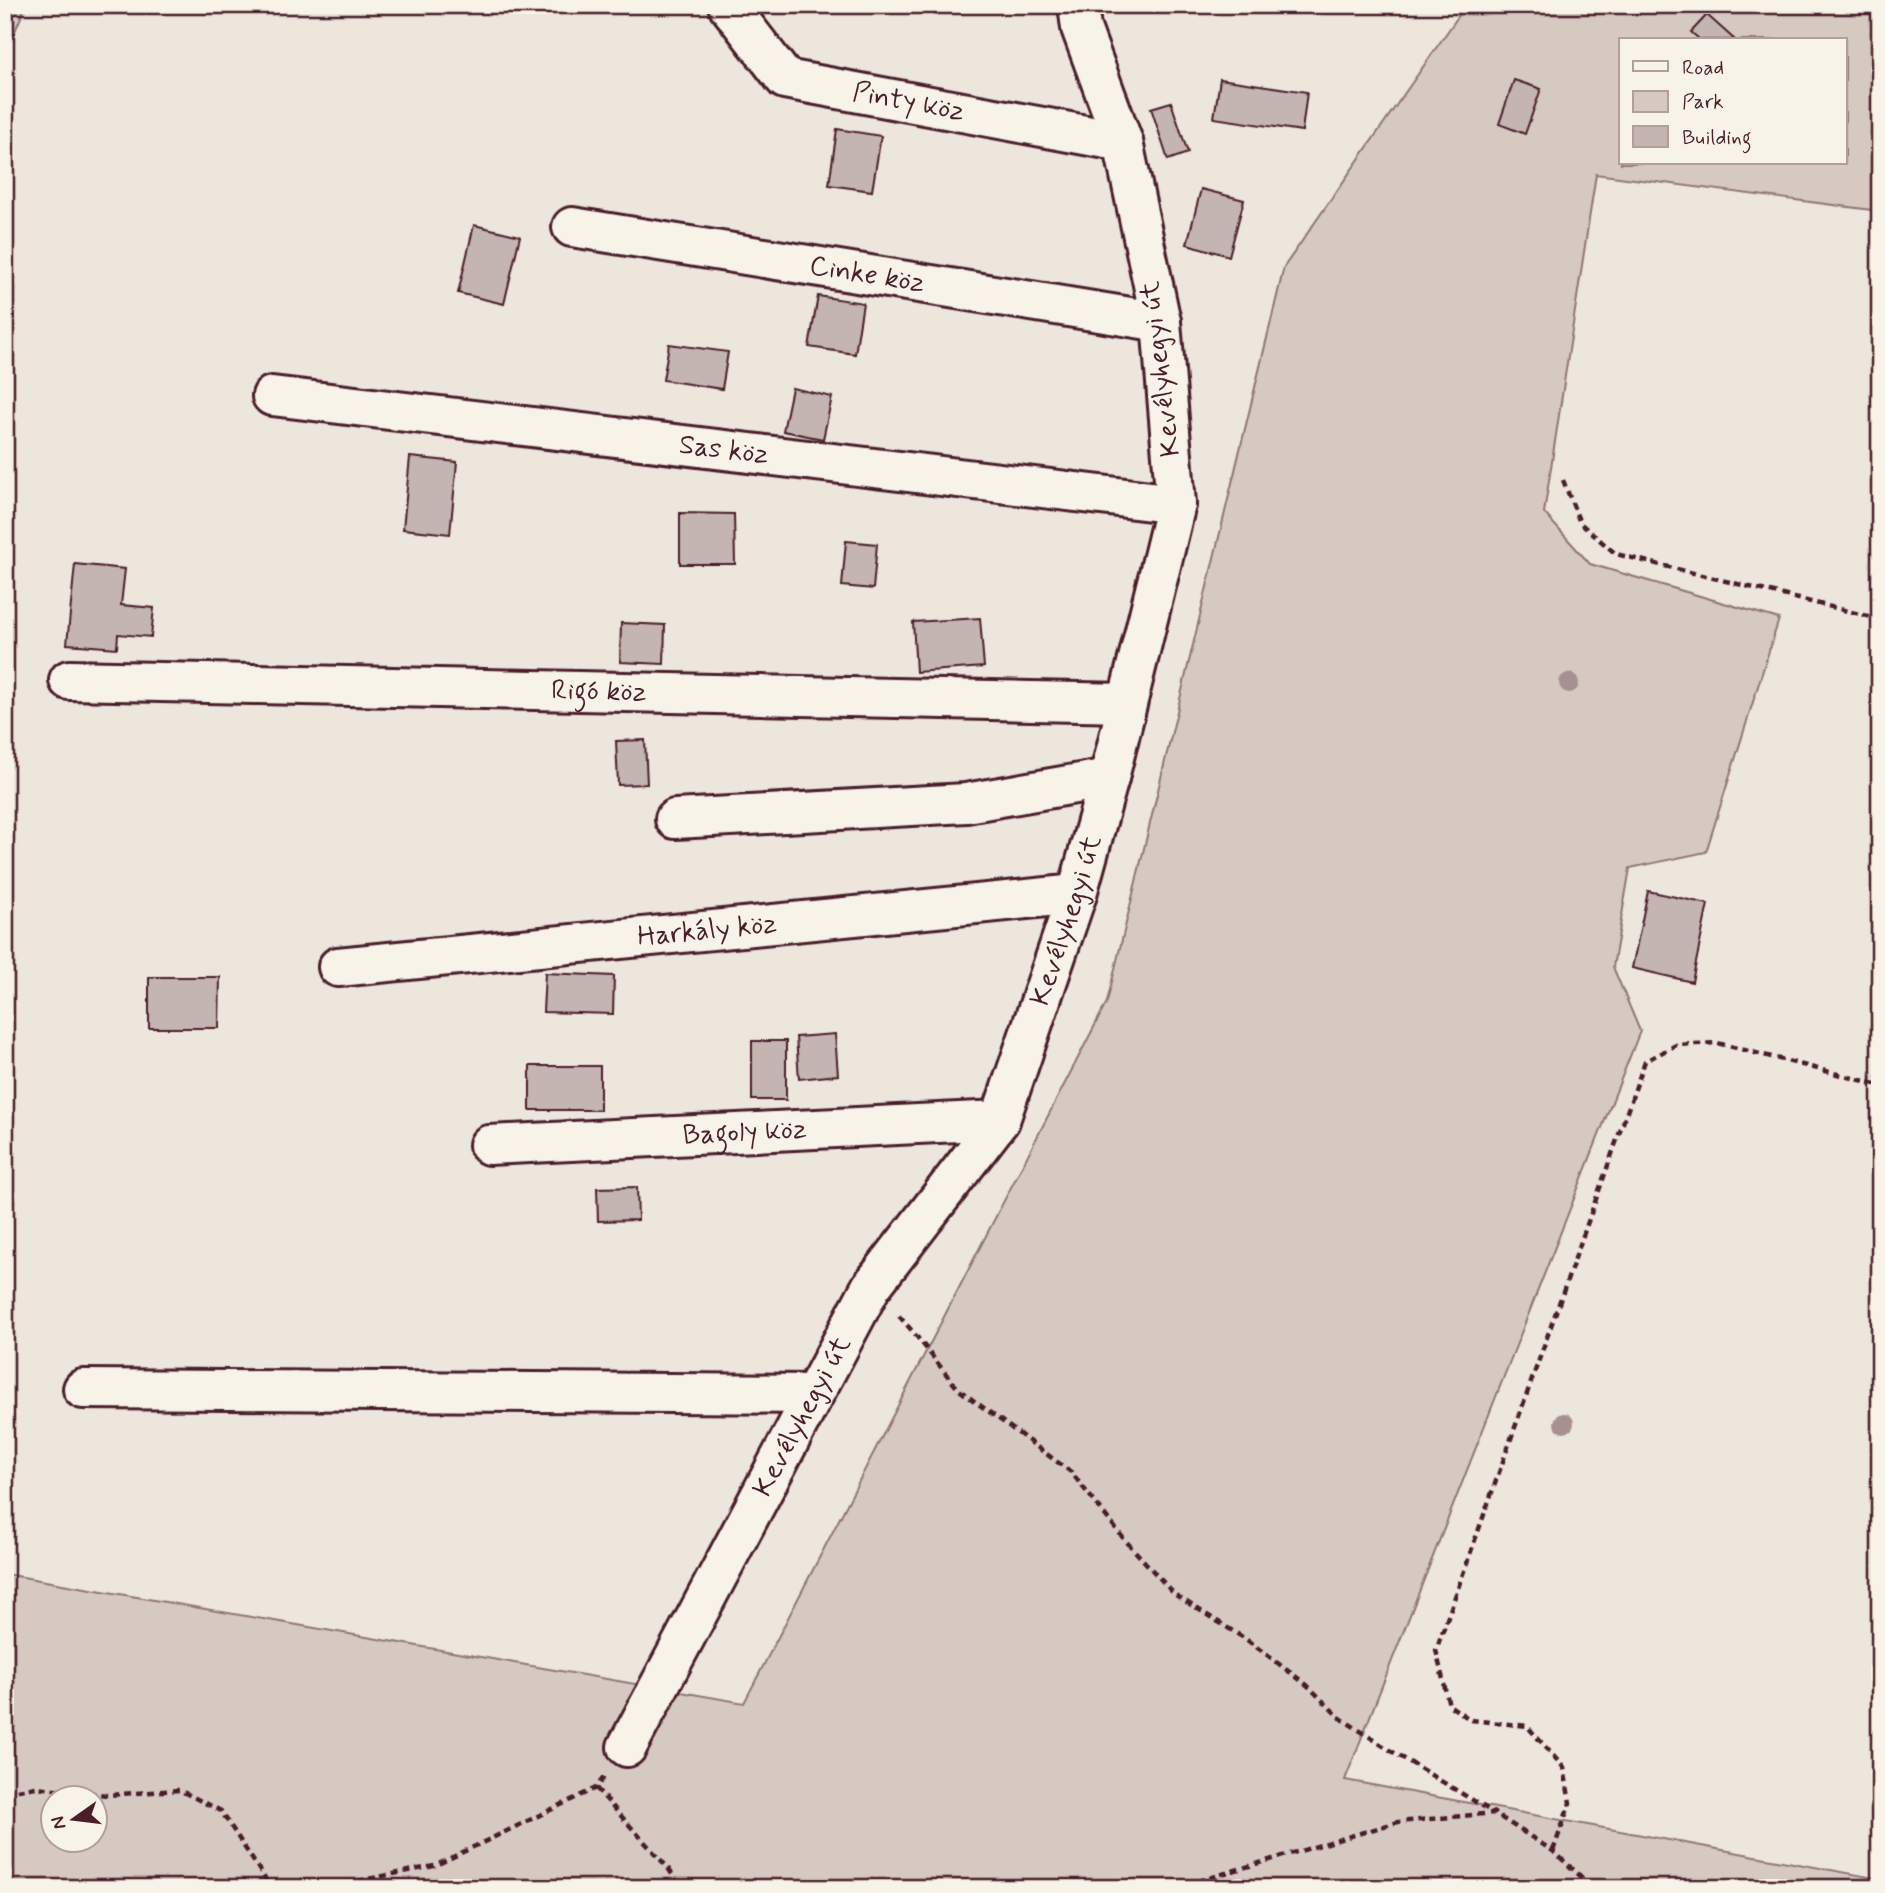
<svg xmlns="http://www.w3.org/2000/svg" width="1885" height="1893" font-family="Mynerve,sans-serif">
	<rect width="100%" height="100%" fill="#ece6dd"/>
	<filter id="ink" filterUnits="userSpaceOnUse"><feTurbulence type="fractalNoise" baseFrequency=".0143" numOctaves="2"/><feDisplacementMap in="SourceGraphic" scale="14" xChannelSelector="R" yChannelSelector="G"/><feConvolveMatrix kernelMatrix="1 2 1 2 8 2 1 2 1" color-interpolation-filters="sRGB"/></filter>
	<g filter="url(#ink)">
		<g fill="#d5c9c2" stroke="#907476" stroke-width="2" fill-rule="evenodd">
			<polygon points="5,5 26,5 5,55"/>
			<path d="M 1466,5 L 1880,5 L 1880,211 L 1596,174 L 1544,513 L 1590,564 L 1779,619 L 1706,852 L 1630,868 L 1613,967 L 1640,1031 L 1345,1780 L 1880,1879 L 1880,1888 L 5,1888 L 5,1574 L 744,1703 L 1107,1002 L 1284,267 ZM 1621,40 L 1845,40 L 1845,163 L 1621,163 ZM 52,1798 L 94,1798 L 94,1840 L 52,1840 Z"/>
		</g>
		<g fill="#c4b5b0" stroke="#4a1f2b" stroke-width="2">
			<polygon points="1707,15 1735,40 1700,40 1691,32"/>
			<polygon points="1220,79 1307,92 1302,131 1214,118"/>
			<polygon points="1514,80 1541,89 1525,134 1499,124"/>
			<polygon points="1171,102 1188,153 1168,160 1151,108"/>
			<polygon points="837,129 881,136 872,191 829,185"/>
			<polygon points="1201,189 1244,200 1229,256 1187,244"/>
			<polygon points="474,225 520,236 504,304 458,293"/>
			<polygon points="818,296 863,303 855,354 809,347"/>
			<polygon points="669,344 728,352 722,389 663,380"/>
			<polygon points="792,388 832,397 823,439 783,431"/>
			<polygon points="410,457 457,462 450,534 403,529"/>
			<polygon points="680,513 734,514 735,564 680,564"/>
			<polygon points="846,541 877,544 873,589 842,586"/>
			<polygon points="75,564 125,569 121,605 154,608 151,637 118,634 117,648 67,644"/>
			<polygon points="980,618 984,667 916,672 913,622"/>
			<polygon points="621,623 665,625 664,664 620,662"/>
			<polygon points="645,740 647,784 618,785 616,741"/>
			<polygon points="1648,891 1708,904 1692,982 1632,968"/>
			<polygon points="545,973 614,976 613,1014 543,1012"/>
			<polygon points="149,977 220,977 219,1028 149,1028"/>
			<polygon points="835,1034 838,1075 799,1079 796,1037"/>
			<rect x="752" y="1041" width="34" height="59"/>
			<rect x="530" y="1066" width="70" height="44"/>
			<polygon points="637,1187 638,1220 598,1221 597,1188"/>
		</g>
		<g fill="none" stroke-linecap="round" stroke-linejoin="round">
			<g stroke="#4a1f2b" stroke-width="44">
				<g id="minor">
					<path id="s1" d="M 728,5 L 785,79 L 1123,142"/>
					<path id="s2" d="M 572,227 L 1161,322"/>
					<path id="s3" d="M 272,396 L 1176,504"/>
					<path id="s4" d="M 69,680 L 1127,703"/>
					<polyline points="675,819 966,803 1109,778"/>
					<path id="s5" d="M 338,967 L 1077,894"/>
					<path id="s6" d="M 489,1145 L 1000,1120"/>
					<polyline points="83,1389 813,1394"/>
					<path id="s7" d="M 627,1747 L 871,1287 L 1000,1120 L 1077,894 L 1109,778 L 1176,504 L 1161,322 L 1123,142 L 1081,28 L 1078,5"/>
				</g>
			</g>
			<g stroke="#4a1f2b" stroke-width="4.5" stroke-dasharray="7 5" stroke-linecap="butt">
				<polyline points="1563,480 1580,523 1616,554 1880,619"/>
				<polyline points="899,1316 914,1333 958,1389 1071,1472 1124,1539 1174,1594 1247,1640 1307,1685 1339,1717 1388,1749 1494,1813"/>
				<polyline points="596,1788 668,1868 681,1888"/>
				<polyline points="5,1792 36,1787 107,1795 179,1790 221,1811 271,1888"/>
				<polyline points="1553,1851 1570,1803 1564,1768 1527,1726 1471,1720 1449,1705 1436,1650 1645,1061 1676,1045 1717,1043 1876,1084 1880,1067"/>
				<polyline points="322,1888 434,1866 596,1788 604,1777"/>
				<polyline points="1175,1888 1398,1822 1494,1813 1553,1851 1587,1882 1590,1888"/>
			</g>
			<use href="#minor" stroke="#f7f3e8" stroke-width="38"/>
		</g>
		<g fill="#a69090">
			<circle cx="1569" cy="683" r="10"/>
			<circle cx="1564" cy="1423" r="10"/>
		</g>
	</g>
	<g text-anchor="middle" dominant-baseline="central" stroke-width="5" stroke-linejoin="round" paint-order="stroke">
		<g font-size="28" fill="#4a1f2b" stroke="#f7f3e8">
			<text stroke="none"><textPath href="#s1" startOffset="219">Pinty köz</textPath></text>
			<text stroke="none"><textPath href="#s2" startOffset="299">Cinke köz</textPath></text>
			<text transform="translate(1161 369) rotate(-97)">Kevélyhegyi út</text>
			<text stroke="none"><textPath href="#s3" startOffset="455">Sas köz</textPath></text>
			<text stroke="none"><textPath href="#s4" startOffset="530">Rigó köz</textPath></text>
			<text stroke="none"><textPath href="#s7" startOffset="942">Kevélyhegyi út</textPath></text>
			<text stroke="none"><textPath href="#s5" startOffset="371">Harkály köz</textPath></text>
			<text stroke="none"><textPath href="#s6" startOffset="256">Bagoly köz</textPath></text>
			<text stroke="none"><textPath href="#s7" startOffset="374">Kevélyhegyi út</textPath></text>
		</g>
	</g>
	<rect width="1885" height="1893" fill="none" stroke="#f7f3e8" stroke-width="28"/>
	<rect x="14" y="14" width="1857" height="1865" fill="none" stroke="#4a1f2b" stroke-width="2.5" filter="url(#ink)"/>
	<rect x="1619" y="38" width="228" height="126" fill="#f7f3e8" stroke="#b29e9c" stroke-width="2"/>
	<rect x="1633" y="61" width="35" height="10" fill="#f7f3e8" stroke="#b29e9c" stroke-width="2"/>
	<text x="1682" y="74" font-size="21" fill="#4a1f2b">Road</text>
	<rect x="1633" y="91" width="35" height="21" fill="#d5c9c2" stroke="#b29e9c" stroke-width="2"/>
	<text x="1682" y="108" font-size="21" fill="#4a1f2b">Park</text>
	<rect x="1633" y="126" width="35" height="21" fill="#c4b5b0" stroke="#b29e9c" stroke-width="2"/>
	<text x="1682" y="144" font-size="21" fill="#4a1f2b">Building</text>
	<g transform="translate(74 1819) rotate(256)"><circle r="33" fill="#f7f3e8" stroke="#b29e9c" stroke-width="2"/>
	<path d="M0-5L12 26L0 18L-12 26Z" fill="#4a1f2b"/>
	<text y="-10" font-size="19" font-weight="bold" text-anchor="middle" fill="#4a1f2b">N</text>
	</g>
</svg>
